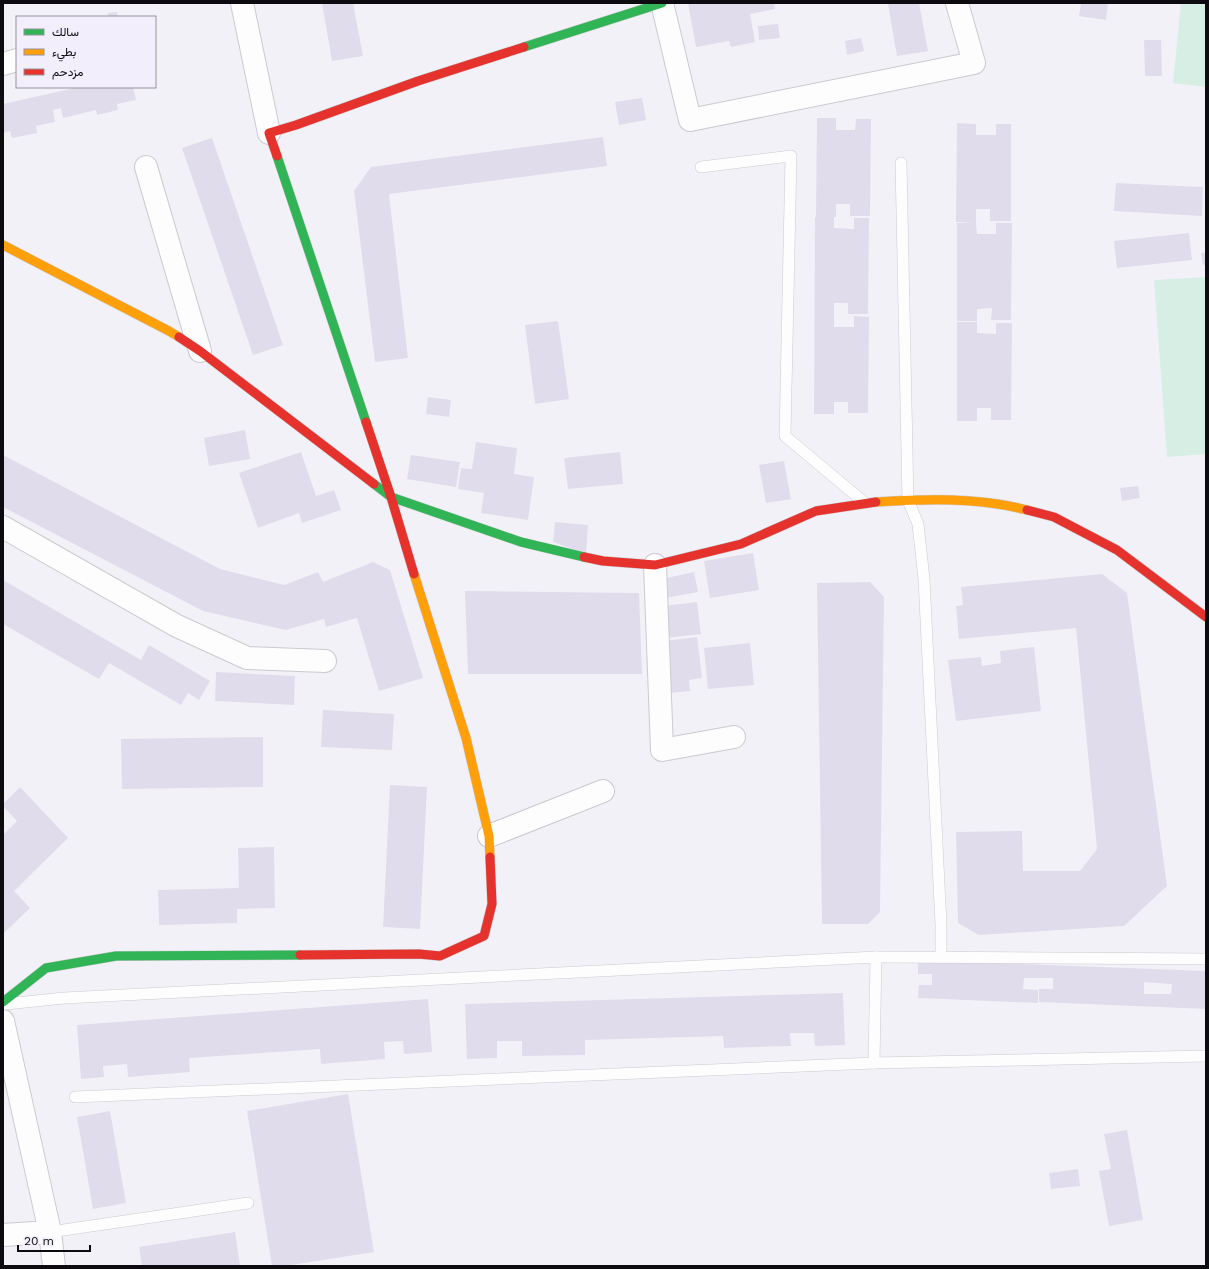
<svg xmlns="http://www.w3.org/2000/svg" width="1209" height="1269" font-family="'Work Sans',Vazirmatn,sans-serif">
	<rect width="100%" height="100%" fill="#f3f1f8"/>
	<g fill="#d7eee4">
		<polygon points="1181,3 1206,3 1206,87 1173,83"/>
		<polygon points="1206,277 1206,454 1167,457 1154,280"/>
	</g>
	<g fill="#e1dceb" fill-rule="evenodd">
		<polygon points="322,3 353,3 363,56 332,61"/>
		<polygon points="688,3 774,3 775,9 750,14 755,42 731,47 729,41 696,47"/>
		<polygon points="893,3 919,3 928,51 897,56 888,4"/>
		<polygon points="1081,3 1108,3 1106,20 1079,16"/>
		<polygon points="117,12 118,17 108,17 108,13"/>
		<polygon points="778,24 780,38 759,40 758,26"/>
		<polygon points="861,38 864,51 847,55 845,41"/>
		<polygon points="1144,40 1161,40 1162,76 1145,76"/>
		<polygon points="79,87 133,87 136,100 117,104 118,110 97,115 96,110 63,118 61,108 53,110 55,122 36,126 37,133 12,138 10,131 3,133 3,104"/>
		<polygon points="642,98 646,120 619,125 615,102"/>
		<polygon points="817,118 836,118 836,130 855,130 856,119 871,119 870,216 850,216 850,204 836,204 836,217 834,217 834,228 854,229 854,218 869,218 868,314 848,314 848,303 834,303 834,327 854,327 854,316 869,317 868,413 848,413 848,402 834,402 834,414 814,414 815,217 816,217"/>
		<polygon points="957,123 976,124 976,135 996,135 996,124 1011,124 1011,221 990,221 990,209 976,209 976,223 977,234 996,234 996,223 1012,223 1011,320 991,320 992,308 977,309 977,321 957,321 957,223 974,222 956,222"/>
		<polygon points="603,137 607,166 389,194 408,358 375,362 354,191 371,167"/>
		<polygon points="212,138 283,345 253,355 182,148"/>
		<polygon points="1116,183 1203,187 1202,216 1114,211"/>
		<polygon points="1189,233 1192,260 1117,268 1114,241"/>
		<polygon points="1201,253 1206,253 1206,264 1203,265"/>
		<polygon points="558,321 569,399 535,404 525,325"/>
		<polygon points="957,322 977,322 977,333 996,334 996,323 1012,323 1011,420 991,420 991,408 977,408 977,421 957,421"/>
		<polygon points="428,397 451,400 449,417 426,414"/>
		<polygon points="245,430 250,459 209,466 204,438"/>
		<polygon points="476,442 517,448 514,474 534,477 528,520 481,513 484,493 458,489 461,468 472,469"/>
		<polygon points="301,452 316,496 334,490 341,510 302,523 299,513 258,528 239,473"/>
		<polygon points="620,452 623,484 568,489 564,458"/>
		<polygon points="3,455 220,569 284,585 318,572 323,582 373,562 390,570 423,678 379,691 357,618 326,627 324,619 286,630 203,611 3,507"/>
		<polygon points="411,455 460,462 456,487 407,479"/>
		<polygon points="784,461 791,499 766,503 759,465"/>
		<polygon points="1138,486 1140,498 1122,501 1120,488"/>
		<polygon points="555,522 588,525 586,554 553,542"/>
		<polygon points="753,553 759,590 710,598 704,561"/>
		<polygon points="694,572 698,592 660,599 657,580"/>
		<polygon points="1102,574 1127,593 1167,886 1124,926 979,935 958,923 956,832 1022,831 1023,871 1080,871 1097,849 1076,628 959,639 956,606 963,605 961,587"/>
		<polygon points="3,580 141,660 149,645 210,681 199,700 188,693 181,705 109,663 99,679 3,624"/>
		<polygon points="870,582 884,597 880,912 868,924 822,924 817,583"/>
		<polygon points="465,591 639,593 642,674 468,674"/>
		<polygon points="697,602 701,634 667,638 663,606"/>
		<polygon points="697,637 702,678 689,680 690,691 671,693 665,641"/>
		<polygon points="750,643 754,685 708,689 704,648"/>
		<polygon points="1034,647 1041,711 956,721 948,660 981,657 982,666 1001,663 1000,651"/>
		<polygon points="216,672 295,676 294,705 215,701"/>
		<polygon points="323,710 394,714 392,750 321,747"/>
		<polygon points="263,737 263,787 122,789 121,739"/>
		<polygon points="390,785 427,787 420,929 383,927"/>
		<polygon points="20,787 68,838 14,891 30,908 3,934 3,835 17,821 3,806 3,804"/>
		<polygon points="274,847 275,908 237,909 237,923 159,925 158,890 239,888 238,848"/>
		<path d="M 918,960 L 1206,971 L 1206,1009 L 1039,1002 L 1039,989 L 1053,989 L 1053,978 L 1024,978 L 1023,989 L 1038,990 L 1038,1003 L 918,998 L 919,985 L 932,985 L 932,974 L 918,974 ZM 1144,982 L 1172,984 L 1171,994 L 1144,994 Z"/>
		<polygon points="843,993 845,1045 815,1046 814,1033 790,1033 791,1046 724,1048 723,1036 585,1040 585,1055 522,1056 522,1041 497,1041 497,1058 467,1059 465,1004"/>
		<polygon points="428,999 432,1052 404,1054 403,1041 384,1042 385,1059 321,1064 320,1049 189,1058 190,1072 128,1077 127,1064 103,1066 104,1077 81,1079 77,1025"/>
		<polygon points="348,1094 374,1252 285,1266 272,1266 247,1111"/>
		<polygon points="110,1111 126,1203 93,1209 77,1117"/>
		<polygon points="1127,1130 1143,1220 1109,1226 1099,1171 1111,1169 1104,1134"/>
		<polygon points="1078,1169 1080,1186 1051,1189 1049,1173"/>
		<polygon points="235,1232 240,1266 142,1266 139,1247"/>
	</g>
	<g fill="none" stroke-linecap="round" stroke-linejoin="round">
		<g stroke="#cbcacf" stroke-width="12">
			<g id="lane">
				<polyline points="901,163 908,500 918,524 924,579 941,925 941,957"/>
				<polyline points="701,167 791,156 785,436 865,503"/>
				<polyline points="876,957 1206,959"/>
				<polyline points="6,1004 64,998 876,957 874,1063 75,1097"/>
				<polyline points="874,1063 1206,1056"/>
				<polyline points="50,1232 248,1203"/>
			</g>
		</g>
		<g stroke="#cbcacf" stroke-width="24">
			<g id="street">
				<polyline points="242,3 269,133"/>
				<polyline points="662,3 690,120 974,63 957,3"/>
				<polyline points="3,64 17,60"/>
				<polyline points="146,167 200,351"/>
				<polyline points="3,527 177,626 247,658 325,661"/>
				<polyline points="655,565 662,750 734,737"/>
				<polyline points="489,836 603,791"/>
				<polyline points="3,1021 50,1232 54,1266"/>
				<polyline points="3,1235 50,1232"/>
			</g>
		</g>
		<g stroke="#cbcacf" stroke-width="10">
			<g id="fast">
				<polyline points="524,47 662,3"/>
				<polyline points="277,156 366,422"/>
				<polyline points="374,484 391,497 521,542 584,557"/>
				<polyline points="3,1002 46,968 116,956 300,955"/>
			</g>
		</g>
		<g stroke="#cbcacf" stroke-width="10">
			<g id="slow">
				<polyline points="3,245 169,331 179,337"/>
				<path d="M 876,502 C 926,499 978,497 1027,510"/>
				<polyline points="414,574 466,738 489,836 490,857"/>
			</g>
		</g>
		<g stroke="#cbcacf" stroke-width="10">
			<g id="jam">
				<polyline points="277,156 269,133 296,125 418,81 524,47"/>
				<polyline points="179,337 200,351 374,484"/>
				<polyline points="366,422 391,497 414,574"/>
				<polyline points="1027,510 1054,517 1117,550 1206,617"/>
				<polyline points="584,557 603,561 655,565 741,544 816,511 876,502"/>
				<polyline points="300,955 419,954 440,956 484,936 492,904 490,857"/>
			</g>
		</g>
		<use href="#lane" stroke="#fdfdfe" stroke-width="11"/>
		<use href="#street" stroke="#fdfdfe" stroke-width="22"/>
		<use href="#fast" stroke="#30b455" stroke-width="9"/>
		<use href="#slow" stroke="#ff9f0a" stroke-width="9"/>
		<use href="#jam" stroke="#e5322d" stroke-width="9"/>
	</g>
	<rect width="1209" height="1269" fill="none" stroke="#0d0b0f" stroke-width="8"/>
	<rect x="16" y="16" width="140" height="72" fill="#f2eefb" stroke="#96939d"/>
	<rect x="24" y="29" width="20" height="6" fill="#30b455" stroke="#96939d"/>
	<text x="52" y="36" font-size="12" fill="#0d0b0f">سالك</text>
	<rect x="24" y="49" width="20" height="6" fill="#ff9f0a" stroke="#96939d"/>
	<text x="52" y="56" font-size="12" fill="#0d0b0f">بطيء</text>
	<rect x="24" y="69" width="20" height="6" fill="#e5322d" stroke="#96939d"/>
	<text x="52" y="76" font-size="12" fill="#0d0b0f">مزدحم</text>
	<path d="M18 1245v6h72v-6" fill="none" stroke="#0d0b0f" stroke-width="2"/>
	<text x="24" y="1245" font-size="12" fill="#0d0b0f" stroke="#f2eefb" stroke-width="3" paint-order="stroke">20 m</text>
</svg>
